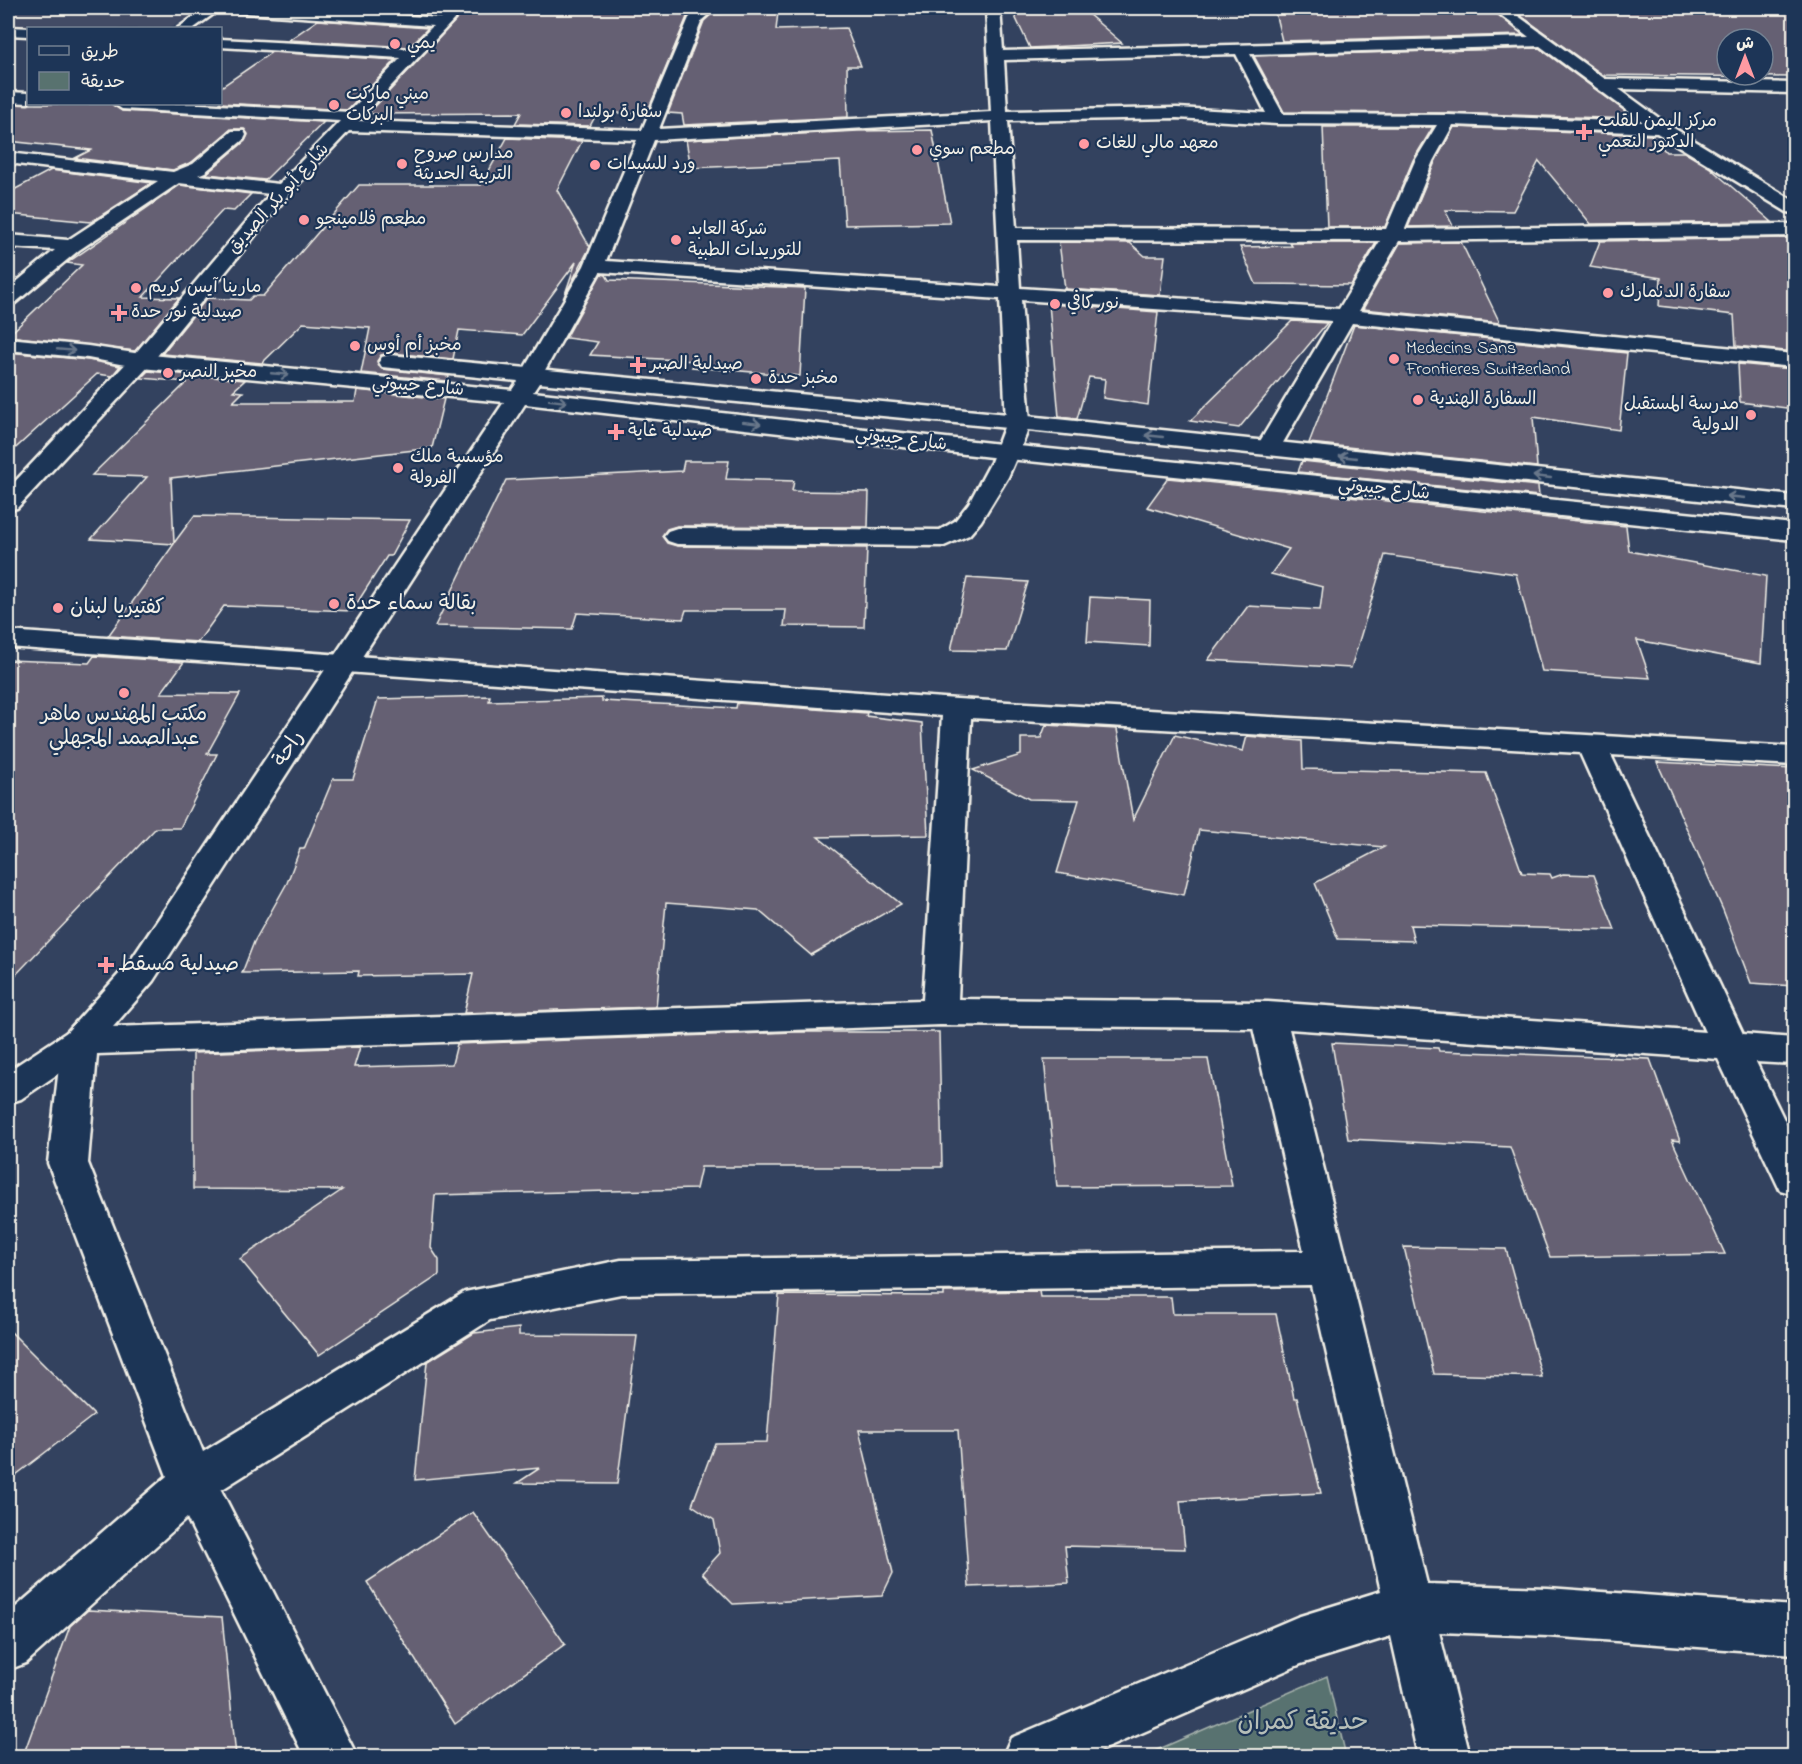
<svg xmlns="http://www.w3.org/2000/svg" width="1802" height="1764" font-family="'Indie Flower','Playpen Sans Arabic',sans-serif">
	<rect width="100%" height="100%" fill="#33425f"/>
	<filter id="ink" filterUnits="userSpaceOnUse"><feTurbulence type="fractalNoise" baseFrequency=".0167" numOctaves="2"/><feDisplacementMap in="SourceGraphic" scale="12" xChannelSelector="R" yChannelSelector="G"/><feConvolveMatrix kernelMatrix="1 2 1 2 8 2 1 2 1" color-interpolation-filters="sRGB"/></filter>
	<g filter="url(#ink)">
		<polygon fill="#424b65" points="8,8 203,8 170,28 28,30 8,29"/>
		<polygon fill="#58726f" stroke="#a6b2ac" stroke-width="1.5" points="1327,1676 1346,1756 1143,1756"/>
		<g fill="#656073" stroke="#f4f1e8" stroke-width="1.5" fill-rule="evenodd">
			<polygon points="393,8 448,8 440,16 384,12"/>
			<polygon points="467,8 684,8 684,12 692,12 687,17 647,113 597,113 590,126 515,124 521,113 368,114"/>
			<polygon points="1011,8 1081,8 1122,43 1030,48"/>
			<polygon points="1274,8 1490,8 1523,35 1282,41"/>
			<path d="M 1510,8 L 1794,8 L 1794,77 L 1603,75 ZM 1727,39 L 1763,39 L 1763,75 L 1727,75 Z"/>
			<polygon points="727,12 778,12 776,30 846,28 861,66 847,66 848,117 684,125 682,114 668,113 704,21 712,14"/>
			<polygon points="318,20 428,28 409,47 289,40"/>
			<polygon points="1539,48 1636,119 1448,113 1284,112 1254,56"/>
			<polygon points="272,52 396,60 348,110 220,103 220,88"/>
			<polygon points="8,104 112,104 122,111 324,122 265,180 206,174 245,141 248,134 244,129 231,129 192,162 173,170 75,158 91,150 8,141"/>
			<polygon points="1323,127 1433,127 1413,160 1385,227 1327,227"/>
			<polygon points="1454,127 1651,135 1666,152 1684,152 1709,167 1772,222 1591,224 1539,161 1513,211 1445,210 1453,226 1408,227 1435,162"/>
			<polygon points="932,130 950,223 845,225 840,161 691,168 686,140 858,131"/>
			<polygon points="507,138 582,141 557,190 590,247 564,297 576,262 522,335 459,330 453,359 390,353 381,355 377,361 382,369 449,376 448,381 361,373 370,328 303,323 262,363 162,354 207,298 249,300 253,296 263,296 359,185 481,185"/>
			<polygon points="51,170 152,183 91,222 8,214 8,193"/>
			<polygon points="180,185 251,194 234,211 223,210 143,297 179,298 135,351 8,336 82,265 67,263"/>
			<polygon points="1791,238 1794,242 1794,352 1736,346 1734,315 1659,306 1661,278 1590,267 1600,241"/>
			<polygon points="1059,242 1130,243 1145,256 1165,256 1160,295 1065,289"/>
			<polygon points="1461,242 1500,323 1363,309 1400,243"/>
			<polygon points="1290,243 1376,243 1351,285 1256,284 1240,247 1292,246"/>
			<polygon points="601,274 606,275 609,280 805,288 800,376 692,367 696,361 590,355 598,342 566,338"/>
			<polygon points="1049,304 1158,312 1148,405 1103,398 1105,379 1089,377 1077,419 1059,417"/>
			<polygon points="1292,321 1327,323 1239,428 1190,421"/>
			<polygon points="1354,325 1627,353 1619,430 1533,417 1537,467 1309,443"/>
			<polygon points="8,352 88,360 120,366 112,376 97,374 8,455"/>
			<polygon points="1738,364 1794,369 1794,409 1740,402"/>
			<polygon points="148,371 245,380 233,391 243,392 233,402 355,402 357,390 444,399 432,448 171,478 174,543 194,516 410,520 391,556 387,556 352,611 224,606 198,642 108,636 174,544 91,539 147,477 92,475 187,382 141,378"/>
			<polygon points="684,461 729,461 726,479 794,481 792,491 869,492 868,527 677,526 667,529 662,536 667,543 677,546 867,548 864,627 784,626 786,610 686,610 683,619 577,613 572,629 435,626 506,480 682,471"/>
			<polygon points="1302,461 1538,486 1539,496 1298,472"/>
			<polygon points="1168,478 1626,526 1629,551 1766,576 1761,663 1637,640 1650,678 1542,671 1516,574 1385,555 1351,668 1208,660 1248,606 1320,610 1323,587 1271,574 1289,549 1147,507"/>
			<polygon points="967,578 1028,582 1007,651 951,650"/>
			<polygon points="1090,597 1150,600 1149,646 1087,642"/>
			<polygon points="94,656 184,662 161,693 240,694 207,754 217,754 180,828 156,828 8,983 8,660 89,663"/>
			<polygon points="490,696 489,701 602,698 602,701 736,708 737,703 867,713 866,716 922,723 928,835 818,837 901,904 811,955 758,910 666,903 656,1007 464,1013 473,974 358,976 359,971 242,973 254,942 287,883 300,849 304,849 333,779 353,779 378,699"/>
			<polygon points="1046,725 1117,729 1133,820 1175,735 1243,751 1247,736 1302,741 1303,769 1486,773 1522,873 1550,874 1552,878 1563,874 1594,875 1615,930 1410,925 1414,941 1338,939 1315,883 1384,847 1199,830 1184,895 1057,873 1079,800 1029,799 973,770 1021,755 1021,738 1041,738"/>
			<polygon points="1657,762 1794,769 1794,986 1751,983 1723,910"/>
			<polygon points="794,1032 939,1032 942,1167 701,1167 696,1189 435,1195 431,1248 439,1260 439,1275 319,1355 240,1259 342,1190 193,1189 193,1053 360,1047 354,1067 452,1064 457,1044"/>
			<polygon points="1332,1043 1438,1048 1439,1051 1650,1059 1680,1141 1672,1140 1725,1254 1550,1257 1510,1147 1348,1139"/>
			<polygon points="1044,1059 1208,1059 1232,1186 1057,1187"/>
			<polygon points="1404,1247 1506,1249 1542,1377 1434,1374"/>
			<polygon points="1039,1291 1040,1297 1171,1297 1173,1314 1276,1314 1294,1398 1297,1398 1321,1493 1180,1501 1185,1549 1065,1546 1069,1583 969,1587 958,1430 859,1430 893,1573 882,1596 733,1604 702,1573 720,1553 714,1520 692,1505 715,1443 767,1442 779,1295 944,1296 944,1292"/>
			<polygon points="519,1328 519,1335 637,1336 617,1484 517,1483 540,1468 415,1480 427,1362 474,1333"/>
			<polygon points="8,1329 94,1415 8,1481"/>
			<polygon points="473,1512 565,1644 455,1724 367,1582"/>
			<polygon points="88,1610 222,1617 236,1756 23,1756 70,1626"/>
		</g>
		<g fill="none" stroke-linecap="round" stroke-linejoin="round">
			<g stroke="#f4f1e8" stroke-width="5">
				<g id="minor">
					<polygon points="206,8 222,8 194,28 178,28"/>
					<path d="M 223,8 L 287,8 L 441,18 L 451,8 L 465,8 L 358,121 L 642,130 L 689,18 L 699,8 L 729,8 L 722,12 L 711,12 L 702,20 L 659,129 L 991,112 L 986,8 L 1000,8 L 1003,51 L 1529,37 L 1492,8 L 1507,8 L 1605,79 L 1794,83 L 1794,93 L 1619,89 L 1667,124 L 1794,201 L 1794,213 L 1787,212 L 1657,133 L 1453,125 L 1433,161 L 1405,229 L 1794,224 L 1794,236 L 1399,241 L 1359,311 L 1794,354 L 1794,367 L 1352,323 L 1280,448 L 1276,453 L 1260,453 L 1256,448 L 1332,321 L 1021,300 L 1030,422 L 1026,435 L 1008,477 L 981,521 L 969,535 L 944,546 L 677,544 L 668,541 L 664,536 L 668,531 L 677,528 L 940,530 L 955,521 L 969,503 L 991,462 L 1006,422 L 1000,299 L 600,272 L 540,379 L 524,379 L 521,374 L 584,266 L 637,140 L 349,131 L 289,194 L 149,366 L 17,508 L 8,510 L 8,489 L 133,356 L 270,194 L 179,183 L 79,250 L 15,303 L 8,305 L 8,289 L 55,250 L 8,247 L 8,235 L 68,240 L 158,181 L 8,163 L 8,153 L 173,172 L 193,164 L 232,131 L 244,131 L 246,135 L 244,139 L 205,172 L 198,175 L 279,184 L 340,121 L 122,109 L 114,104 L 200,104 L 349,112 L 401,58 L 220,47 L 220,39 L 410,49 L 433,26 L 230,12 ZM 1540,46 L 1643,122 L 1448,115 L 1283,114 L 1250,54 ZM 1236,54 L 1266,113 L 1177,108 L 1007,111 L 1004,60 ZM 1177,118 L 1277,124 L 1437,125 L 1415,161 L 1386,229 L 1016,228 L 1008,121 ZM 992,121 L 1000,287 L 606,261 L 654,140 ZM 1017,240 L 1380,241 L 1339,309 L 1020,288 Z"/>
					<polygon points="8,27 32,28 28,28 28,36 8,35"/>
					<polygon points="8,92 28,93 28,103 8,102"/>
					<path d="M 8,631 L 957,699 L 1794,747 L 1794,765 L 1611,755 L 1743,1034 L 1794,1038 L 1794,1064 L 1756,1062 L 1794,1140 L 1794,1194 L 1780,1190 L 1718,1059 L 1289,1029 L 1427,1584 L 1548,1588 L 1794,1606 L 1794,1654 L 1548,1636 L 1439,1632 L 1470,1756 L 1418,1756 L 1391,1636 L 1301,1664 L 1088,1756 L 1003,1756 L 1011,1738 L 1297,1617 L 1381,1591 L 1311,1285 L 621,1294 L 490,1320 L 221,1490 L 357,1756 L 304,1756 L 187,1518 L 26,1663 L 8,1670 L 8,1614 L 167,1476 L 48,1163 L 62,1041 L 67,1032 L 80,1028 L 923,1000 L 942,716 L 8,647 ZM 971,718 L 1580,753 L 1705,1032 L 1268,1002 L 958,999 ZM 940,1025 L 1253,1028 L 1304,1251 L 621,1260 L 465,1292 L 203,1452 L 88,1163 L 97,1054 Z"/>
				</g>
			</g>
			<g stroke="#f4f1e8" stroke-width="5">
				<polygon id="tertiary" points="8,338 88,346 141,354 512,390 518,381 382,367 379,362 382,357 390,355 1018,415 1794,496 1794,510 1018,429 539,383 533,392 1009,445 1794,524 1794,540 1009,459 525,404 153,981 93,1050 21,1099 8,1103 8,1071 67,1032 129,963 504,402 141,368 88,358 8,350"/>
			</g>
			<use href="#minor" fill="#1d3557" fill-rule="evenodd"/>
			<use href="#tertiary" fill="#1d3557" fill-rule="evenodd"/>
		</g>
		<defs><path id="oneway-shaft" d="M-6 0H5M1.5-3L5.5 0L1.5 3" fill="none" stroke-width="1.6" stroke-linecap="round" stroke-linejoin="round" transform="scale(1.5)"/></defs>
		<g stroke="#68778a">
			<use href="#oneway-shaft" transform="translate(66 350) rotate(5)"/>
			<use href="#oneway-shaft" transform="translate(280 374) rotate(5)"/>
			<use href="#oneway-shaft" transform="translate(558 401) rotate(7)"/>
			<use href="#oneway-shaft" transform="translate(752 423) rotate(7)"/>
			<use href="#oneway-shaft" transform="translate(1154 436) rotate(-174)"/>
			<use href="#oneway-shaft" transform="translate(1348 457) rotate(-174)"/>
			<use href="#oneway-shaft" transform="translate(1542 477) rotate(-174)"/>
			<use href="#oneway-shaft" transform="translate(1736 497) rotate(-174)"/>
		</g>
	</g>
	<g fill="#ff9aa2" stroke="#1d3557" stroke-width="2">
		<circle cx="395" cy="44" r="6"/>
		<circle cx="334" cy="105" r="6"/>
		<circle cx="566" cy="113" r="6"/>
		<path d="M1581 123h6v6h6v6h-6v6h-6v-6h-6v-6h6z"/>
		<circle cx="1084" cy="144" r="6"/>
		<circle cx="917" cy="150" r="6"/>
		<circle cx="402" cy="164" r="6"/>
		<circle cx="595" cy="165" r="6"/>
		<circle cx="304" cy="220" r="6"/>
		<circle cx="676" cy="240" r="6"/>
		<circle cx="136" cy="288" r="6"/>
		<circle cx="1608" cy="293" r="6"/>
		<circle cx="1055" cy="304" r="6"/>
		<path d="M116 304h6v6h6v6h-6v6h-6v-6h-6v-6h6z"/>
		<circle cx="355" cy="346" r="6"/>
		<circle cx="1394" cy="359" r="6"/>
		<path d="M635 356h6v6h6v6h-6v6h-6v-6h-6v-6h6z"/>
		<circle cx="168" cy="373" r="6"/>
		<circle cx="756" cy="379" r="6"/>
		<circle cx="1418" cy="400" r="6"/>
		<circle cx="1751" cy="415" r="6"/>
		<path d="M613 423h6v6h6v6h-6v6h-6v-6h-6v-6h6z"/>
		<circle cx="398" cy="468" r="6"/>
		<circle cx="334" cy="604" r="6"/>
		<circle cx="58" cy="608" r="6"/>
		<circle cx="124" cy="693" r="6"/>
		<path d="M103 956h6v6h6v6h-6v6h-6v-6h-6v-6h6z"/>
	</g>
	<g text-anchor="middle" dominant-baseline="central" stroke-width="4.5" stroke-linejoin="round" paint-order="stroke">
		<g font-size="18" fill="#f4f1e8" stroke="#1d3557" text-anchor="start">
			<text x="407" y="44">يمي</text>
			<text x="346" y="95">ميني ماركت<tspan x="346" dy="21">البركات</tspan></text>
			<text x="578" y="113">سفارة بولندا</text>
			<text x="1598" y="122">مركز اليمن للقلب<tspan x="1598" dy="21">الدكتور النعمي</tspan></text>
			<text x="1096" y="144">معهد مالي للغات</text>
			<text x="929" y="150">مطعم سوي</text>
			<text x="414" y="154">مدارس صروح<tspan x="414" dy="21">التربية الحديثة</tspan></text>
			<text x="607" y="165">ورد للسيدات</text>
			<text x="316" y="220">مطعم فلامينجو</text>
			<text x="688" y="230">شركة العابد<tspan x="688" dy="21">للتوريدات الطبية</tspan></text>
			<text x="148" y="288">مارينا آيس كريم</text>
			<text x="1620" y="293">سفارة الدنمارك</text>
			<text x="1067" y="304">نور كافي</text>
			<text x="131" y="313">صيدلية نور حدة</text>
			<text x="367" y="346">مخبز أم أوس</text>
			<text x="1406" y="349">Medecins Sans<tspan x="1406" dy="21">Frontieres Switzerland</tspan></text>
			<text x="650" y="365">صيدلية الصبر</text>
			<text x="180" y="373">مخبز النصر</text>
			<text x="768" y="379">مخبز حدة</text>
			<text x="1430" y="400">السفارة الهندية</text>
			<text x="1739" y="405" text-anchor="end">مدرسة المستقبل<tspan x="1739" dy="21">الدولية</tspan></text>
			<text x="628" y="432">صيدلية غاية</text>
			<text x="410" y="458">مؤسسة ملك<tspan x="410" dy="21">الفرولة</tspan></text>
		</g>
		<g font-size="18" fill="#f4f1e8" stroke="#1d3557">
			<text transform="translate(279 199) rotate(-48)">شارع أبو بكر الصديق</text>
			<text transform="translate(418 387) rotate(5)">شارع جيبوتي</text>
			<text transform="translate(901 440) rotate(7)">شارع جيبوتي</text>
			<text transform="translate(1384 490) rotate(6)">شارع جيبوتي</text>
		</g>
		<g font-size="21" fill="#f4f1e8" stroke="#1d3557" text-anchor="start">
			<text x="346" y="604">بقالة سماء حدة</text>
			<text x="70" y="608">كفتيريا لبنان</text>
			<text x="124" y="715" text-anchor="middle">مكتب المهندس ماهر<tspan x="124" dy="24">عبدالصمد المجهلي</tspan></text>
			<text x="118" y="965">صيدلية مسقط</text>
		</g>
		<g font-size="21" fill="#f4f1e8" stroke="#1d3557">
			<text transform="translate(289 749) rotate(-57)">راحة</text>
		</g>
		<g font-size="26" fill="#b6beb8" stroke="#1d3557">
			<text x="1303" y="1723">حديقة كمران</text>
		</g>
	</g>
	<rect width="1802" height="1764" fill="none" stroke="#1d3557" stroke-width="30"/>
	<rect x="15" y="15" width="1772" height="1734" fill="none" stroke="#f4f1e8" stroke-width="2" filter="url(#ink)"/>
	<rect x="27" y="27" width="195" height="78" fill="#1d3557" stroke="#738091" stroke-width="1.5"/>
	<rect x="39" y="46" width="30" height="9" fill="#1d3557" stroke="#738091" stroke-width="1.5"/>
	<text x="81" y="57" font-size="18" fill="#f4f1e8">طريق</text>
	<rect x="39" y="72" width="30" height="18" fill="#58726f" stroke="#738091" stroke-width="1.5"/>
	<text x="81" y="87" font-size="18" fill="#f4f1e8">حديقة</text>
	<g transform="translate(1745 57)"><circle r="28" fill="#1d3557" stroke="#738091" stroke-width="1.5"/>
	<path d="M0-4.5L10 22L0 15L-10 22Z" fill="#ff9aa2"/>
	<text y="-9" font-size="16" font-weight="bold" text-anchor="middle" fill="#f4f1e8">ش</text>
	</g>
</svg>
